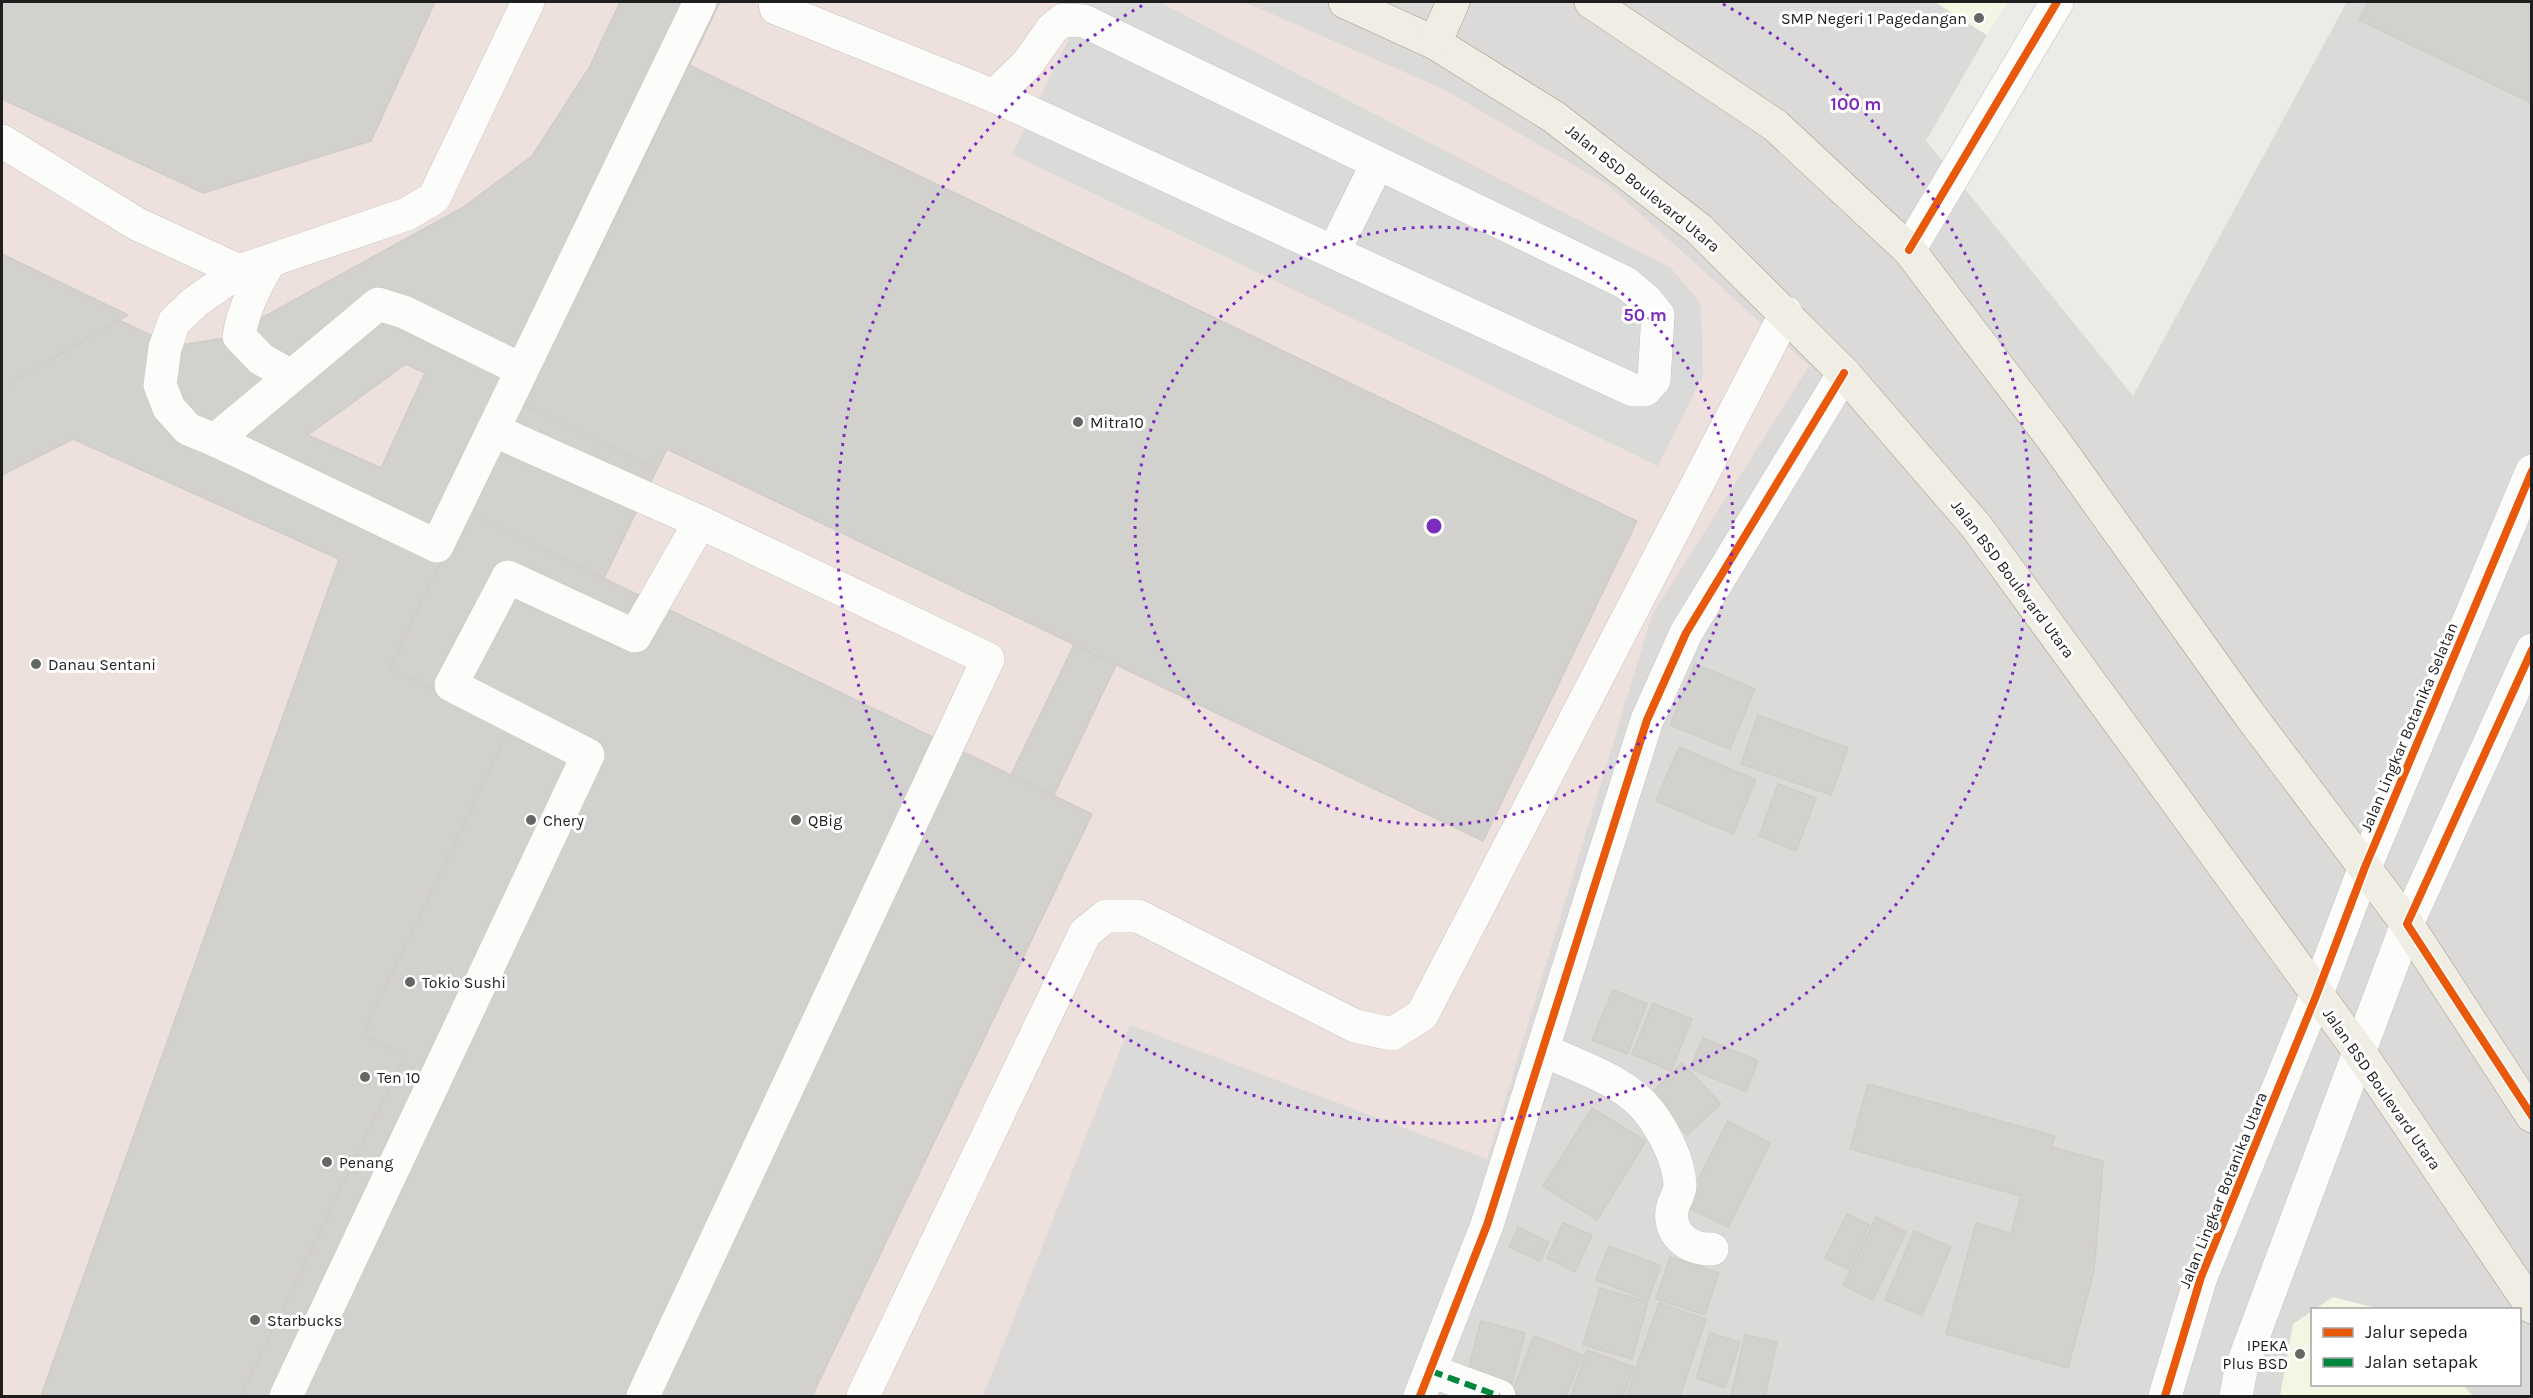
<svg xmlns="http://www.w3.org/2000/svg" width="2533" height="1398" font-family="Karla,sans-serif">
	<rect width="100%" height="100%" fill="#ecebe7"/>
	<path fill="#dbdad8" fill-rule="evenodd" d="M 2,2 L 1935,2 L 1987,35 L 1926,141 L 2133,396 L 2347,2 L 2531,2 L 2531,1396 L 2,1396 ZM 2312,1310 L 2520,1310 L 2520,1384 L 2312,1384 Z"/>
	<polygon fill="#eee1dd" points="2,2 1244,2 1443,89 1608,185 1809,366 1652,615 1487,1159 1130,1025 983,1396 2,1396"/>
	<g fill="#f4f5e2">
		<polygon points="1935,2 2008,2 1987,35"/>
		<polygon points="2333,1297 2380,1309 2315,1309"/>
		<polygon points="2312,1311 2312,1384 2463,1385 2473,1396 2280,1396 2293,1324"/>
	</g>
	<polygon fill="#dadad8" points="1087,2 1159,2 1671,268 1701,304 1703,376 1658,466 1012,154"/>
	<g fill="#d3d1ce" stroke="#cfcdc8" stroke-width="1.5" fill-rule="evenodd">
		<polygon points="2,2 435,2 371,141 203,193 2,99"/>
		<path d="M 620,2 L 720,2 L 581,290 L 572,285 L 516,401 L 657,469 L 604,578 L 465,511 L 390,668 L 511,726 L 363,1034 L 405,1055 L 241,1396 L 41,1396 L 339,559 L 73,439 L 2,475 L 2,387 L 119,320 L 174,346 L 225,338 L 462,208 L 532,156 L 589,68 ZM 406,364 L 425,373 L 381,468 L 308,435 Z"/>
		<polygon points="2368,2 2532,2 2532,103 2359,20"/>
		<polygon points="689,65 1637,521 1483,841 667,449 657,469 516,401 572,285 581,290"/>
		<polygon points="2,254 128,315 2,387"/>
		<polygon points="465,511 1092,814 812,1396 241,1396 405,1055 363,1034 511,726 390,668"/>
		<polygon points="1074,645 1116,665 1054,795 1011,775"/>
		<polygon points="1695,664 1755,689 1730,749 1670,725"/>
		<polygon points="1758,715 1848,748 1831,795 1741,764"/>
		<polygon points="1679,747 1756,780 1733,834 1656,801"/>
		<polygon points="1778,784 1816,798 1796,851 1759,836"/>
		<polygon points="1613,990 1647,1004 1627,1054 1592,1040"/>
		<polygon points="1653,1003 1692,1019 1671,1071 1632,1054"/>
		<polygon points="1703,1038 1758,1061 1746,1092 1690,1068"/>
		<polygon points="1682,1063 1721,1104 1687,1135 1649,1095"/>
		<polygon points="1868,1084 2055,1136 2051,1147 2103,1161 2094,1271 2068,1368 1946,1334 1976,1223 2011,1233 2021,1196 1850,1149"/>
		<polygon points="1592,1108 1646,1141 1597,1220 1543,1186"/>
		<polygon points="1728,1121 1770,1143 1728,1227 1685,1206"/>
		<polygon points="1847,1214 1869,1225 1848,1269 1825,1258"/>
		<polygon points="1876,1217 1906,1232 1873,1300 1843,1285"/>
		<polygon points="1563,1223 1592,1235 1575,1272 1547,1258"/>
		<polygon points="1518,1227 1549,1242 1540,1261 1509,1247"/>
		<polygon points="1914,1231 1951,1247 1922,1315 1885,1300"/>
		<polygon points="1609,1246 1661,1266 1648,1300 1596,1280"/>
		<polygon points="1670,1257 1719,1273 1705,1315 1656,1299"/>
		<polygon points="1600,1288 1648,1302 1632,1359 1583,1345"/>
		<polygon points="1659,1303 1706,1319 1680,1396 1635,1396 1627,1394"/>
		<polygon points="1481,1321 1525,1333 1511,1386 1467,1374"/>
		<polygon points="1710,1333 1740,1342 1725,1388 1696,1378"/>
		<polygon points="1745,1335 1777,1342 1765,1396 1731,1396"/>
		<polygon points="1534,1336 1583,1355 1566,1396 1523,1396 1512,1392"/>
		<polygon points="1587,1350 1634,1367 1623,1396 1571,1396"/>
	</g>
	<g fill="none" stroke-linecap="round" stroke-linejoin="round">
		<g stroke="#c5c4c3" stroke-width="34">
			<g id="minor">
				<polyline points="775,2 776,8 994,96 1633,390 1645,390 1654,380 1658,315 1645,299 1626,283 1084,21 1063,20 1052,29 1028,63 994,96"/>
				<polyline points="2,141 137,224 239,271"/>
				<polyline points="1909,250 2057,2"/>
				<polyline points="1334,251 1377,164"/>
				<path d="M 270,261 C 256,285 244,307 239,336 L 261,359 L 291,376"/>
				<polyline points="522,370 404,312 378,304 215,440 437,546 700,2"/>
				<polyline points="493,430 700,522 988,659 643,1396"/>
				<polyline points="215,440 188,429 169,408 160,385 165,348 174,322 195,302 239,271 407,214 434,198 528,2"/>
				<path d="M 1543,1050 C 1579,1067 1625,1080 1650,1113 C 1664,1132 1679,1160 1680,1185 C 1680,1193 1675,1199 1673,1206 C 1666,1233 1688,1250 1712,1249"/>
				<polyline points="1431,1371 1499,1396"/>
				<polyline points="286,1396 588,755 451,685 508,577 635,636 700,522"/>
				<polyline points="863,1396 1085,933 1106,916 1138,916 1355,1026 1392,1034 1422,1015 1786,313"/>
				<polyline points="1420,1396 1487,1225 1647,720 1686,633 1844,373"/>
				<polyline points="2165,1396 2201,1277 2316,996 2365,867 2532,471"/>
				<polyline points="2236,1396 2241,1369 2407,924 2532,650"/>
			</g>
		</g>
		<g stroke="#a19b85" stroke-width="34">
			<g id="major">
				<polyline points="1345,2 1435,43 1554,117 1699,229 1844,373 1976,526 2361,1054 2532,1307"/>
				<polyline points="1591,2 1776,126 1909,250 2052,438 2249,714 2407,924 2532,1116"/>
				<polyline points="1435,43 1453,2"/>
			</g>
		</g>
		<use href="#minor" stroke="#fcfcfb" stroke-width="33"/>
		<use href="#major" stroke="#f0ede4" stroke-width="33"/>
		<polyline stroke="#00873e" stroke-width="6" stroke-dasharray="12 6" stroke-linecap="butt" points="1431,1371 1499,1396"/>
		<g stroke="#fff" stroke-width="11">
			<g id="cycleway">
				<polyline points="1909,250 2057,2"/>
				<polyline points="2532,650 2407,924 2532,1116"/>
				<polyline points="1420,1396 1487,1225 1647,720 1686,633 1844,373"/>
				<polyline points="2165,1396 2201,1277 2316,996 2365,867 2532,471"/>
			</g>
		</g>
		<use href="#cycleway" stroke="#e8590c" stroke-width="8"/>
	</g>
	<g fill="none" stroke="#7b2cbf" stroke-width="3" stroke-dasharray="3 6">
		<circle cx="1434" cy="526" r="299"/>
		<path d="M1723 4A597 597 0 1 1 1145 4"/>
	</g>
	<g fill="#666664" stroke="#fff" stroke-width="2">
		<circle cx="1979" cy="18" r="6"/>
		<circle cx="1078" cy="422" r="6"/>
		<circle cx="36" cy="664" r="6"/>
		<circle cx="531" cy="820" r="6"/>
		<circle cx="796" cy="820" r="6"/>
		<circle cx="410" cy="982" r="6"/>
		<circle cx="365" cy="1077" r="6"/>
		<circle cx="327" cy="1162" r="6"/>
		<circle cx="255" cy="1320" r="6"/>
		<circle cx="2300" cy="1354" r="6"/>
	</g>
	<g text-anchor="middle" dominant-baseline="central" stroke-width="6" stroke-linejoin="round" paint-order="stroke">
		<g font-size="16" fill="#1e1e1e" stroke="#fff" text-anchor="start">
			<text x="1967" y="18" text-anchor="end">SMP Negeri 1 Pagedangan</text>
			<text x="1090" y="422">Mitra10</text>
			<text x="48" y="664">Danau Sentani</text>
			<text x="543" y="820">Chery</text>
			<text x="808" y="820">QBig</text>
			<text x="422" y="982">Tokio Sushi</text>
			<text x="377" y="1077">Ten 10</text>
			<text x="339" y="1162">Penang</text>
			<text x="267" y="1320">Starbucks</text>
			<text x="2288" y="1345" text-anchor="end">IPEKA<tspan x="2288" dy="18">Plus BSD</tspan></text>
		</g>
		<g font-size="16" fill="#1e1e1e" stroke="#fff">
			<text transform="translate(1643 188) rotate(39)">Jalan BSD Boulevard Utara</text>
			<text transform="translate(2013 579) rotate(53)">Jalan BSD Boulevard Utara</text>
			<text transform="translate(2409 727) rotate(-67)">Jalan Lingkar Botanika Selatan</text>
			<text transform="translate(2382 1089) rotate(55)">Jalan BSD Boulevard Utara</text>
			<text transform="translate(2223 1190) rotate(-68)">Jalan Lingkar Botanika Utara</text>
		</g>
	</g>
	<circle cx="1434" cy="526" r="9" fill="#7b2cbf" stroke="#fff" stroke-width="3"/>
	<g font-size="18" text-anchor="middle" font-weight="bold" fill="#7b2cbf" stroke="#fff" stroke-width="6" stroke-linejoin="round" paint-order="stroke">
		<text x="1856" y="110">100 m</text>
		<text x="1645" y="321">50 m</text>
	</g>
	<rect width="2533" height="1398" fill="none" stroke="#1e1e1e" stroke-width="6"/>
	<rect x="2311" y="1308" width="210" height="78" fill="#ffffff" stroke="#a5a5a5" stroke-width="1.5"/>
	<rect x="2323" y="1328" width="30" height="9" fill="#e8590c" stroke="#a5a5a5" stroke-width="1.5"/>
	<text x="2365" y="1338" font-size="18" fill="#1e1e1e">Jalur sepeda</text>
	<rect x="2323" y="1358" width="30" height="9" fill="#00873e" stroke="#a5a5a5" stroke-width="1.5"/>
	<text x="2365" y="1368" font-size="18" fill="#1e1e1e">Jalan setapak</text>
</svg>
